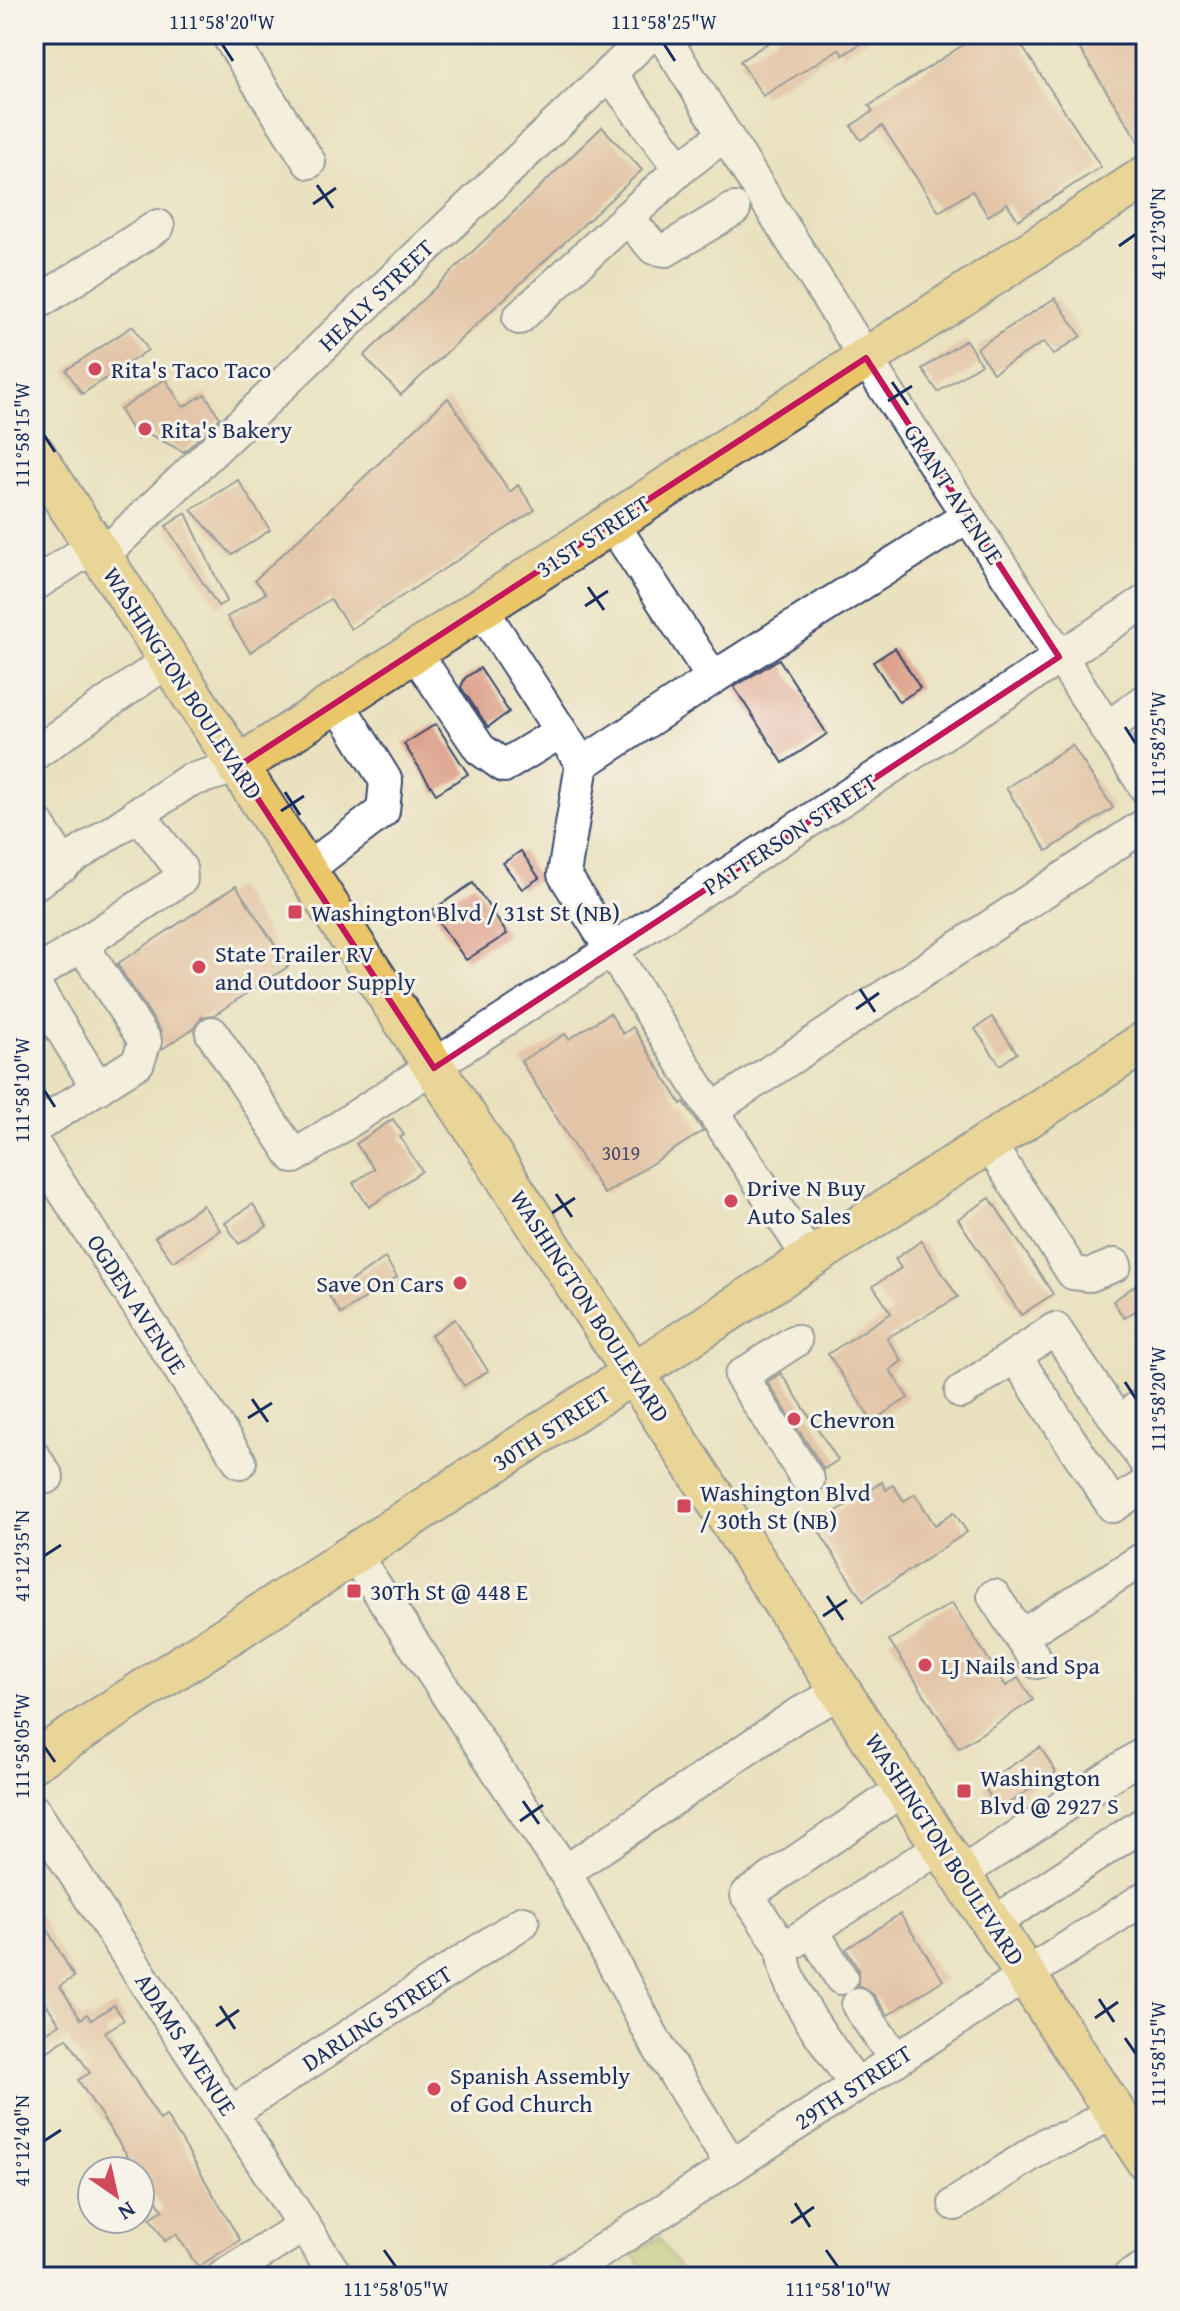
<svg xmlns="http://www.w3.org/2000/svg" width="1180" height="2311" font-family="'Gentium Book Plus',serif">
	<rect width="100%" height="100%" fill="#f7f3e8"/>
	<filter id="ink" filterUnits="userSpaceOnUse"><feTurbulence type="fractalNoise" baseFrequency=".0125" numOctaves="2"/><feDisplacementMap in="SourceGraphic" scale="16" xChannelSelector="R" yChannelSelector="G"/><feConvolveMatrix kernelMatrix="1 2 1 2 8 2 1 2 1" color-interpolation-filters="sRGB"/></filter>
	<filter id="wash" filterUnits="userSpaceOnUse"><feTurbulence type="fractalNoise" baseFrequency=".006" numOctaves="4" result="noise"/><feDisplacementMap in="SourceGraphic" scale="32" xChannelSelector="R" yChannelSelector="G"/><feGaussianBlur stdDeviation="1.8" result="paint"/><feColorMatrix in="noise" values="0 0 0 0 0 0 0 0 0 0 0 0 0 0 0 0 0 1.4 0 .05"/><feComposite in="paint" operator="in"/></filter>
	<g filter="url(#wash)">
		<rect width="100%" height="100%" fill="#eae1bf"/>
		<polygon fill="#b2c468" stroke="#667a63" stroke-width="2" points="659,2237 685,2277 649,2277 634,2254"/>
		<g id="blocks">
			<g fill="#dda18b">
				<polygon points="782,34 875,34 843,55 839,49 763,96 740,61"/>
				<polygon points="980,34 1014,34 1101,167 1018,220 1007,203 988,216 972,191 939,212 882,126 861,140 851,126 873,111 869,106"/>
				<polygon points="1070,34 1146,34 1146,153"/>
				<polygon points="602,127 642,170 401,395 364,356"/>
				<polygon points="1055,298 1081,336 1053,355 1044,342 993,373 977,348"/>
				<polygon points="133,326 148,350 82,394 66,370"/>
				<polygon points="966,340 981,364 938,392 922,369"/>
				<polygon points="165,379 183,407 205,394 220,418 184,452 149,434 138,440 120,410"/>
				<polygon points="448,398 510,492 518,485 535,510 351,629 330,599 250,652 227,617 266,593 255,580"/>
				<polygon points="238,480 270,530 232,555 191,510"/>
				<polygon points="186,513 227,601 218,606 166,526"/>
				<polygon points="895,648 920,688 899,702 873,662"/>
				<polygon points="779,659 827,734 783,763 734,687"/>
				<polygon points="480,668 509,712 488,727 461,687 465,678"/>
				<polygon points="436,724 468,774 436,794 404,744"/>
				<polygon points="1072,745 1113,808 1047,851 1006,788"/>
				<polygon points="521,851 539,878 522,889 503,863"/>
				<polygon points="473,883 507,934 466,960 431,911"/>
				<polygon points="236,886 289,966 214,1015 202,1017 194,1028 162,1049 161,1031 117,964"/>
				<polygon points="610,1013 623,1034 633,1027 681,1104 684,1102 703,1131 604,1194 521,1061 565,1034 569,1039"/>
				<polygon points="992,1017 1017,1053 1000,1065 975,1029"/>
				<polygon points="393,1119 404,1135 400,1137 422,1171 369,1207 353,1183 374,1169 356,1144"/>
				<polygon points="990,1198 1053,1294 1021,1315 958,1219"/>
				<polygon points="253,1204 267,1226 239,1244 225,1223"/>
				<polygon points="203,1205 220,1230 173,1262 155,1237"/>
				<polygon points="921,1241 958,1297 887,1338 902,1361 890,1370 908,1398 872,1421 828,1354 891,1313 873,1286 901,1268 895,1259"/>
				<polygon points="385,1258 397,1277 341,1314 329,1296"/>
				<polygon points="1146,1278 1146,1304 1124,1318 1113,1301"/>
				<polygon points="455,1319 488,1371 464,1386 431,1335"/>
				<polygon points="781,1373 838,1460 824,1469 767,1382"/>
				<polygon points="882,1482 886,1490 893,1485 904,1501 915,1494 935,1525 954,1512 967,1532 863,1601 815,1525"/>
				<polygon points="952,1603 1006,1686 1018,1678 1033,1700 959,1748 889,1640"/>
				<polygon points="1040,1747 1056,1772 1000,1809 996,1807 983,1784"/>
				<polygon points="34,1906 74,1977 60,1986 81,2019 87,2014 91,2020 114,2005 124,2020 105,2032 160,2120 166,2116 182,2141 240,2240 198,2267 176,2234 165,2241 150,2218 163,2210 78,2080 90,2073 67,2038 45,2053 36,2039 60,2024 42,1998 34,2003"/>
				<polygon points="900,1914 943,1980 888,2015 873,1994 858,1986 858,1969 846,1949"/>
			</g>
		</g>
	</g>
	<g filter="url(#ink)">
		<use href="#blocks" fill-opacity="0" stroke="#3a4a6d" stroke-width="2"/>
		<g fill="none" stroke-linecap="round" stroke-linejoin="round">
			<g stroke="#3a4a6d" stroke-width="36">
				<g id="minor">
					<polyline points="227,34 309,162"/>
					<polyline points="662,34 882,384 1146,788"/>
					<polyline points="609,73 680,169"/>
					<polyline points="627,218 654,248 666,250 734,209"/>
					<polyline points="34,305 158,226"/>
					<polyline points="519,318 680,169 725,134"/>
					<polyline points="101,557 651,34"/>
					<polyline points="34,585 94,546"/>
					<polyline points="481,608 582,764 713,678 612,523"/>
					<polyline points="414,651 480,749 504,766 560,732"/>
					<polyline points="713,678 968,516"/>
					<polyline points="1106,729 1146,700"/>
					<polyline points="34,754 169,660"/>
					<polyline points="582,764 564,874 712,1110"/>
					<polyline points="34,819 64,865"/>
					<polyline points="305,871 383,811 386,781 337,702"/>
					<polyline points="34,884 188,781 237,767"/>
					<polyline points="34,976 181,879 180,868 138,813"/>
					<polyline points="34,984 98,1088"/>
					<polyline points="212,1033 294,1157 1146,601"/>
					<polyline points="34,1128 138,1062 145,1041 82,945"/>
					<polyline points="989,1144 1073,1273 1090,1275 1115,1265"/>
					<polyline points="34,1145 240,1462"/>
					<polyline points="810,1259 712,1110 1146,824"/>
					<polyline points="795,1341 741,1376 808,1480"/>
					<polyline points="1015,1356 1113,1506 1146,1484"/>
					<polyline points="961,1392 1055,1329 1146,1463"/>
					<polyline points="1136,1409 1146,1403"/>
					<polyline points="34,1457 47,1477"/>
					<polyline points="354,1554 565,1872 797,1715 841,1692"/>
					<polyline points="994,1596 1037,1662"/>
					<polyline points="1021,1636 1146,1557"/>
					<polyline points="906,1787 747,1895 783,1949 943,1845"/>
					<polyline points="34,1811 337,2277"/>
					<polyline points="565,1872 657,2045 732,2166"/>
					<polyline points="962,1873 1142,1755 1146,1760"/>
					<polyline points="994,1923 1146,1822"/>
					<polyline points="812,1930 841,1978"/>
					<path d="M 783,1949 C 781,1988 834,2052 856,2085"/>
					<polyline points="858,2005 896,2060"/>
					<polyline points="231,2113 523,1922"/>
					<polyline points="955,2204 1048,2143 1072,2136 1114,2111"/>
					<polyline points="223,2277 303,2226"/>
					<polyline points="561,2277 1146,1897"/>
					<polyline points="1129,2277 1146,2267"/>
				</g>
			</g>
			<g stroke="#3a4a6d" stroke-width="44">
				<g id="major">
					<polyline points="34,453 1146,2160"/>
					<polyline points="237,767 1146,176"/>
					<polyline points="34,1761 1146,1041"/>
				</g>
			</g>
			<use href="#minor" stroke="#fff" stroke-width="32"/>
			<use href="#major" stroke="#ebc669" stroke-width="40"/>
		</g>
	</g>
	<path d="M0 0H1180V2311H0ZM 866,358 L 1059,657 L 434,1068 L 237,767 Z" fill="#eae1bf" fill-opacity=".55" fill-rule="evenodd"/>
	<path fill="none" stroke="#c2185b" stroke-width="6" stroke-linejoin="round" d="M 866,358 L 1059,657 L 434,1068 L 237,767 Z"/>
	<path fill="none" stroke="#1b2f5e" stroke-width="3" d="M 222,44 L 233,61M 664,44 L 675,61M 317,185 L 333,208M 313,204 L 336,188M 1119,246 L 1136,234M 892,382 L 908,405M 888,401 L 912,386M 44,435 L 55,452M 588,587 L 604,610M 585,606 L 608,591M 1125,727 L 1136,744M 285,792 L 300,815M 281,811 L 304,796M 860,989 L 875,1012M 856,1009 L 879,993M 44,1090 L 55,1107M 556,1194 L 572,1217M 552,1213 L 575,1198M 1125,1382 L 1136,1399M 252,1399 L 268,1422M 248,1418 L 272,1403M 44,1556 L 61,1545M 827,1596 L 843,1620M 823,1616 L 847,1600M 44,1746 L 55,1762M 523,1801 L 539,1824M 520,1821 L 543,1805M 1099,1999 L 1114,2022M 220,2006 L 235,2029M 1095,2018 L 1118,2002M 216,2026 L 239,2010M 1125,2038 L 1136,2054M 44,2141 L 61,2130M 795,2203 L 810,2227M 791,2223 L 814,2207M 384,2250 L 396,2267M 826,2250 L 838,2267"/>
	<g fill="#d1495b" stroke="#f7f3e8" stroke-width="3">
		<circle cx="95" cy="369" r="8"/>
		<circle cx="145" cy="429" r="8"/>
		<rect x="287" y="904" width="16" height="16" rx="4"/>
		<circle cx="199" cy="967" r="8"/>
		<circle cx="731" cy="1201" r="8"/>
		<circle cx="460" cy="1283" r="8"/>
		<circle cx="794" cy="1419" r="8"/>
		<rect x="676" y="1498" width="16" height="16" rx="4"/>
		<rect x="346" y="1583" width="16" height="16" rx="4"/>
		<circle cx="925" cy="1665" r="8"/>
		<rect x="956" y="1783" width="16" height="16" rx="4"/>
		<circle cx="434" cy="2089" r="8"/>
	</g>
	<g text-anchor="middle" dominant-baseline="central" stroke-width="6" stroke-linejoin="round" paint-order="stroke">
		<g font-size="20" fill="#4c4c69">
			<text x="621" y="1152">3019</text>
		</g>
		<g font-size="24" fill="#1b2f5e" stroke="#f7f3e8">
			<text transform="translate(376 295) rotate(-44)">HEALY STREET</text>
			<text transform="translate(954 494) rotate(57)">GRANT AVENUE</text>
			<text transform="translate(593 536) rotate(-33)">31ST STREET</text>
			<text transform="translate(183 683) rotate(57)">WASHINGTON BOULEVARD</text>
			<text transform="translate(790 834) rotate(-33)">PATTERSON STREET</text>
			<text transform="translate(137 1304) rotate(57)">OGDEN AVENUE</text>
			<text transform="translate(590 1306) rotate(57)">WASHINGTON BOULEVARD</text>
			<text transform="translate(551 1428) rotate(-33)">30TH STREET</text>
			<text transform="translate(945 1849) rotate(57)">WASHINGTON BOULEVARD</text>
			<text transform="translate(377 2018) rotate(-33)">DARLING STREET</text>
			<text transform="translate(186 2044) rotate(57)">ADAMS AVENUE</text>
			<text transform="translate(853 2087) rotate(-33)">29TH STREET</text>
		</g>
		<g font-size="24" fill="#1b2f5e" stroke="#f7f3e8" text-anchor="start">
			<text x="111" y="369">Rita's Taco Taco</text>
			<text x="161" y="429">Rita's Bakery</text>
			<text x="311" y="912">Washington Blvd / 31st St (NB)</text>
			<text x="215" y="953">State Trailer RV<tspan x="215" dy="28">and Outdoor Supply</tspan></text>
			<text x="747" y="1187">Drive N Buy<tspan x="747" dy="28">Auto Sales</tspan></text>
			<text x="444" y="1283" text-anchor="end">Save On Cars</text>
			<text x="810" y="1419">Chevron</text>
			<text x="700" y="1492">Washington Blvd<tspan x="700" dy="28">/ 30th St (NB)</tspan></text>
			<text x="370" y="1591">30Th St @ 448 E</text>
			<text x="941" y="1665">LJ Nails and Spa</text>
			<text x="980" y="1777">Washington<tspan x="980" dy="28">Blvd @ 2927 S</tspan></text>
			<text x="450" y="2075">Spanish Assembly<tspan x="450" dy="28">of God Church</tspan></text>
		</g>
	</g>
	<rect width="1180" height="2311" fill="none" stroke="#f7f3e8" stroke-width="88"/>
	<g transform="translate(116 2195) rotate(146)"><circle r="38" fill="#f7f3e8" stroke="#9fa5b1" stroke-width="2"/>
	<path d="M0-6L14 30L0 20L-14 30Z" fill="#d1495b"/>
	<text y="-12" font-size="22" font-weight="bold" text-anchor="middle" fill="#1b2f5e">N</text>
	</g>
	<rect x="44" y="44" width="1092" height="2223" fill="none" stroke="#1b2f5e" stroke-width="3"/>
	<g font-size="20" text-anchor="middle" fill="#1b2f5e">
		<text x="222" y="29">111°58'20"W</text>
		<text x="664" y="29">111°58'25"W</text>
		<text transform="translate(1158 234) rotate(-90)" y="7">41°12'30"N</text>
		<text transform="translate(22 435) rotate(-90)" y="7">111°58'15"W</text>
		<text transform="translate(1158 744) rotate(-90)" y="7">111°58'25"W</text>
		<text transform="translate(22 1090) rotate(-90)" y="7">111°58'10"W</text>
		<text transform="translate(1158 1399) rotate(-90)" y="7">111°58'20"W</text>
		<text transform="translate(22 1556) rotate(-90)" y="7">41°12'35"N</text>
		<text transform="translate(22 1746) rotate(-90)" y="7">111°58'05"W</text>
		<text transform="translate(1158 2054) rotate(-90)" y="7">111°58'15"W</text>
		<text transform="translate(22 2141) rotate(-90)" y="7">41°12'40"N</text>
		<text x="396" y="2296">111°58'05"W</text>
		<text x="838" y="2296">111°58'10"W</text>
	</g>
</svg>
